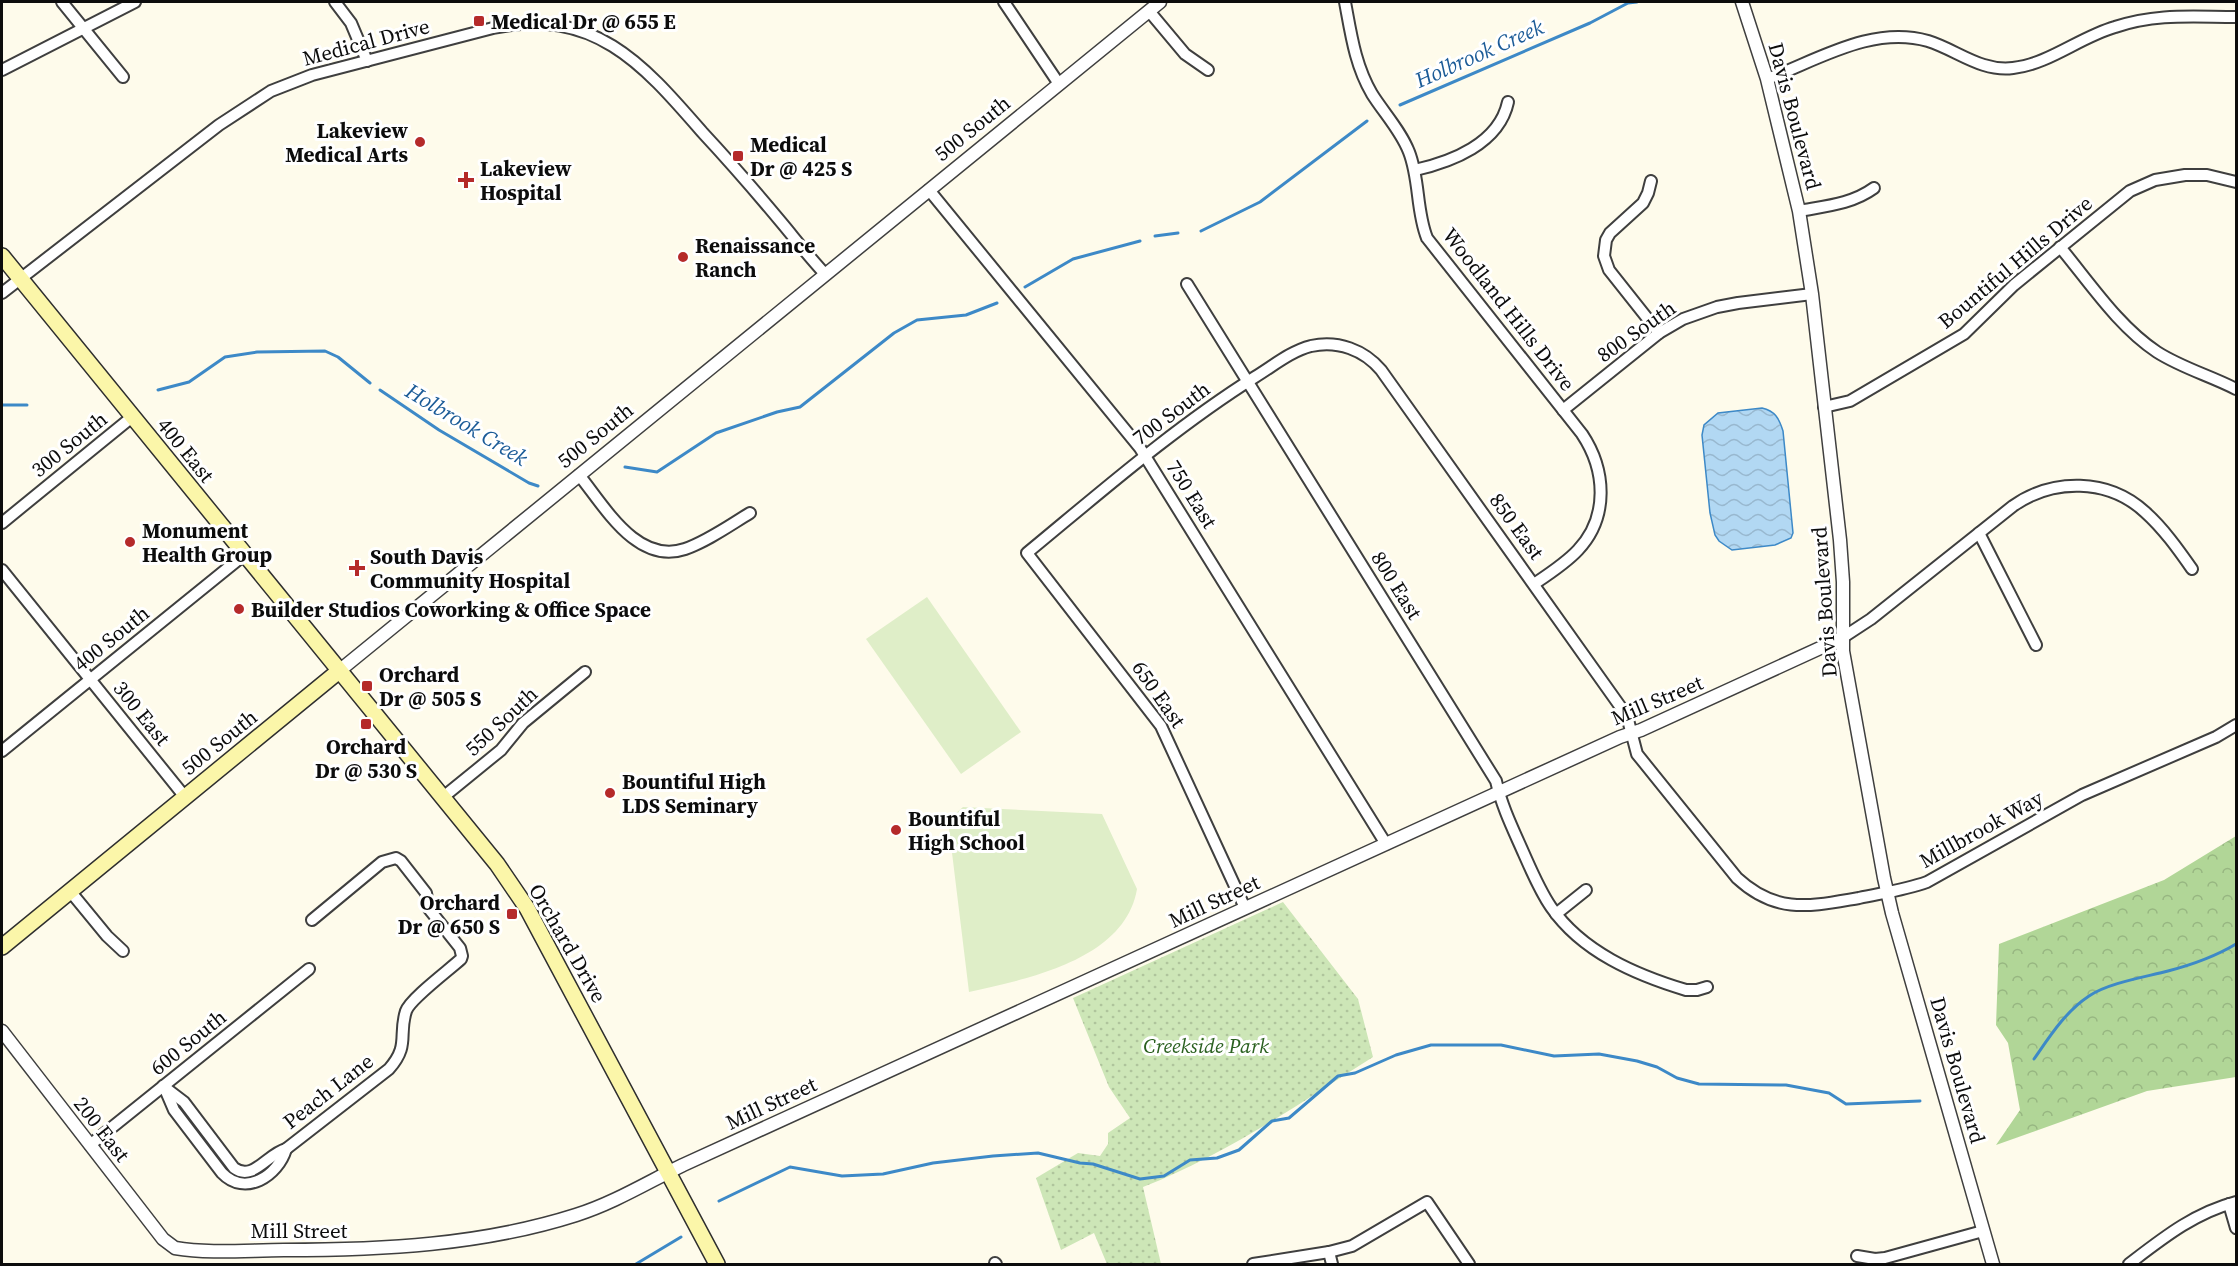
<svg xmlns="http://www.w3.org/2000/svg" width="2238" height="1266" font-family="'Source Serif 4',serif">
	<defs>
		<pattern id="grass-dots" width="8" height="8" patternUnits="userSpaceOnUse" patternTransform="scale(1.5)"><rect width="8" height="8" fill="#cde6b7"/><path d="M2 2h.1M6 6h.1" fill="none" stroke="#afc49c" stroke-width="1.8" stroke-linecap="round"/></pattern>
		<pattern id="forest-crowns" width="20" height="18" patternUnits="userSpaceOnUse" patternTransform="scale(1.5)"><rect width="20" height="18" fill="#b1d697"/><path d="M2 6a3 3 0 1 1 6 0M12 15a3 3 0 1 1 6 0" fill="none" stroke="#97b681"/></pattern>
		<pattern id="water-waves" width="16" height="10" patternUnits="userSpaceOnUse" patternTransform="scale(1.5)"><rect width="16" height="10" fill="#b2d8f3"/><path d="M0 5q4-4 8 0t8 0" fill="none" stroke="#98b8cf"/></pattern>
	</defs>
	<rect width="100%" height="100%" fill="#fefbeb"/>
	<path fill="url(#grass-dots)" d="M 1283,902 L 1358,999 L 1373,1057 C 1299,1104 1225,1155 1143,1187 L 1161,1264 L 1107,1264 L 1094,1233 L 1061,1250 L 1036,1178 L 1078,1153 L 1100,1156 L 1108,1144 L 1108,1133 L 1130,1118 L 1109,1087 L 1073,998 Z"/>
	<polygon fill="url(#forest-crowns)" points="2236,836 2236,1077 2147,1091 1996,1145 2020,1110 2008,1043 1996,1025 1999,944 2164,880"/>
	<g fill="#dfeec8">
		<polygon points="927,597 1021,732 961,774 866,639"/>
		<path d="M 963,807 L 1102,814 L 1137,889 C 1125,960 1027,979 969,992 L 948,820 Z"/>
	</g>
	<path fill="url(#water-waves)" stroke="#3d89c7" stroke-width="1.5" d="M 1762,408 C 1775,411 1779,418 1783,431 L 1793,533 L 1791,538 L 1775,545 L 1732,550 L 1719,541 L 1715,535 L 1710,513 L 1702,435 L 1704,425 L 1718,413 Z"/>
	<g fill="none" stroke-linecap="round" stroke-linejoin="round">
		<g stroke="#3d89c7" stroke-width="3">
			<polyline points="1400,105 1590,23 1628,3 1637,2"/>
			<polyline points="1201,231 1260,202 1367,121"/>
			<polyline points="1155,236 1178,233"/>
			<polyline points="1025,287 1073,259 1140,241"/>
			<polyline points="158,390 189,382 225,357 257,352 325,351 338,357 370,383"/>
			<polyline points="380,390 439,430 529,483 538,486"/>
			<polyline points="2,405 27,405"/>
			<polyline points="625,467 657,472 716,433 777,412 800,407 894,333 917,320 966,315 997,303"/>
			<path d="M 2034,1059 C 2050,1036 2065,1012 2089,996 C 2108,983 2145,977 2168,971 C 2191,965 2216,956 2236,944"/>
			<polyline points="719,1201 790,1167 842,1176 883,1174 933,1163 993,1156 1038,1153 1080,1163 1093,1164 1140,1179 1164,1176 1190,1160 1217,1158 1239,1150 1272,1121 1289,1118 1338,1076 1355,1073 1396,1055 1431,1045 1501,1045 1554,1056 1599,1054 1637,1061 1657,1067 1677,1078 1699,1084 1786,1085 1829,1093 1846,1104 1920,1101"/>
			<polyline points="636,1264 681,1237"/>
		</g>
		<g stroke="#3f3f3f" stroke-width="14">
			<g id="minor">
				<polyline points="62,2 123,77"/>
				<polyline points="335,2 351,23 367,61"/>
				<polyline points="1004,2 1059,84"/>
				<path d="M 1345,2 C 1351,34 1355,65 1372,94 C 1384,113 1401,131 1409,152 C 1420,180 1416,211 1427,238 L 1582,434 C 1606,470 1609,517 1578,550 C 1566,563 1549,574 1534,584"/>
				<polyline points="1149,11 1185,54 1208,70"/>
				<polyline points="2,70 135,2"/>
				<path d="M 1767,79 C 1818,60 1872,25 1928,41 C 1957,50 1981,72 2013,68 C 2049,64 2080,37 2115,27 C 2157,13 2193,17 2236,17"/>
				<path d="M 1415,170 C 1451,162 1499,144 1508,102"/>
				<polyline points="1651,181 1648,193 1643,203 1610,233 1606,240 1604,256 1609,270 1659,333"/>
				<polyline points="929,190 1140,448 1386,844"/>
				<path d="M 1799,211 C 1826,206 1852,204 1874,188"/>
				<path d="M 2060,247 C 2090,283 2118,326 2157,352 C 2182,368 2211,376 2236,389"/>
				<path d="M 1187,284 L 1496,781 C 1502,807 1513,829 1524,854 C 1532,872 1540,891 1551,907 C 1582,952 1636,975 1686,990 L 1697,990 L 1707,987"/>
				<path d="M 2,293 L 219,125 L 271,91 L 312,75 L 493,28 C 595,7 643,64 703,133 C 730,162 756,192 781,222 C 796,240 810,258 825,274"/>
				<polyline points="1824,407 1850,401 1964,334 2014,285 2130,191 2155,180 2185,175 2207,175 2236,182"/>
				<polyline points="1563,410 1659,333 1683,319 1717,307 1738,303 1812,294"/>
				<path d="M 579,475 C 605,507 637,565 685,549 C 708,541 730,525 750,513"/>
				<polyline points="2,523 132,417"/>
				<polyline points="1979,533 2036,645"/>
				<polyline points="2,570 185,797"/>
				<path d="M 1842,638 L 1871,619 L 2013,506 C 2053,478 2108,478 2145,512 C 2163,528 2178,549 2192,569"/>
				<polyline points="2,751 244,555"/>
				<polyline points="442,798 501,750 523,723 585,672"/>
				<polyline points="70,891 107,936 123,951"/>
				<path d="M 1245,908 L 1161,726 L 1027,553 C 1101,492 1174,428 1255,377 C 1273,366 1291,351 1311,346 C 1338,340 1364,350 1381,370 L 1627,716 L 1637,754 L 1737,878 C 1777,915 1811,906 1859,898 C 1882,893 1905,890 1927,882 L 2082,795 L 2216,737 L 2236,725"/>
				<polyline points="1556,914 1586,890"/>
				<path d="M 163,1086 L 184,1102 L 234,1168 C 253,1182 267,1154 286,1149 L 389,1069 C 410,1045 398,1036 406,1011 C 410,999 449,970 461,959 L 462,956 L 460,948 L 429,909 L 426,893 L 401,861 L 396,858 L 382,862 L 312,920"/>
				<path d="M 165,1089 L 174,1110 L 222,1173 C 245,1197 278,1176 286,1149"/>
				<polyline points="90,1145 309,969"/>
				<polyline points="2229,1204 2236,1228"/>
				<polyline points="1329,1252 1332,1264"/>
				<polyline points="1857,1256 1875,1259 1885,1258 1983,1231"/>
				<polyline points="995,1263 996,1264"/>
				<polyline points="1253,1264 1329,1252 1352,1246 1427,1202 1469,1264"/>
				<path d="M 2129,1264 C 2163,1238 2194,1213 2236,1202"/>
			</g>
		</g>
		<g stroke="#3f3f3f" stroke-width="15">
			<g id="tertiary">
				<polyline points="1742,2 1767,79 1799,211 1812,294 1840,540 1843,582 1843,651 1884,878 1892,913 1993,1264"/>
				<polyline points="339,671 1160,2"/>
				<path d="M 2,1031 L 163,1239 L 175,1248 C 209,1254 250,1250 284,1250 C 382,1250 482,1245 576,1215 C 614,1203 648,1182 683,1165 L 1620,737 L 1641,730 L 1842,638"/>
			</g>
		</g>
		<g stroke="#2e2e2e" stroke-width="18">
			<g id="secondary">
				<polyline points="2,256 497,864 527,908 717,1264"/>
				<polyline points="2,947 339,671"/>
			</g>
		</g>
		<use href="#minor" stroke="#fff" stroke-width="10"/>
		<use href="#tertiary" stroke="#fff" stroke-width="12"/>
		<use href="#secondary" stroke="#fbf6a9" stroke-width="15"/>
	</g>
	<g fill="#b52a2a" stroke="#fff" stroke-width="2">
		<rect x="473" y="15" width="12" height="12" rx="3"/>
		<circle cx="420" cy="142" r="6"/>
		<rect x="732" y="150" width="12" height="12" rx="3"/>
		<path d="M463 171h6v6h6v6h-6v6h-6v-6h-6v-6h6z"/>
		<circle cx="683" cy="257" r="6"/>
		<circle cx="130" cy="542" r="6"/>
		<path d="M354 559h6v6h6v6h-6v6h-6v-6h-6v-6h6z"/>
		<circle cx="239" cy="609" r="6"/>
		<rect x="361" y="680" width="12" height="12" rx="3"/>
		<rect x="360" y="718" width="12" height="12" rx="3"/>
		<circle cx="610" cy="793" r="6"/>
		<circle cx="896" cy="830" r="6"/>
		<rect x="506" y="908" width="12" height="12" rx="3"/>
	</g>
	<g text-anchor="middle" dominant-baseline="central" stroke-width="6" stroke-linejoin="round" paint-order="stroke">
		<g font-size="21" font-weight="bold" fill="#0c0c0c" stroke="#fff" text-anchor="start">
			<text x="491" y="21">Medical Dr @ 655 E</text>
			<text x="408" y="130" text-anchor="end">Lakeview<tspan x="408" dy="24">Medical Arts</tspan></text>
			<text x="750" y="144">Medical<tspan x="750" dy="24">Dr @ 425 S</tspan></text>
			<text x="480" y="168">Lakeview<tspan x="480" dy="24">Hospital</tspan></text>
			<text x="695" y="245">Renaissance<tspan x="695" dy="24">Ranch</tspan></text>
			<text x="142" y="530">Monument<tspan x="142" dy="24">Health Group</tspan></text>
			<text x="370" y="556">South Davis<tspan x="370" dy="24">Community Hospital</tspan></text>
			<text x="251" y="609">Builder Studios Coworking &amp; Office Space</text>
			<text x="379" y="674">Orchard<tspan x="379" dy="24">Dr @ 505 S</tspan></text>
			<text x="366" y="746" text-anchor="middle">Orchard<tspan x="366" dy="24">Dr @ 530 S</tspan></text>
			<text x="622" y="781">Bountiful High<tspan x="622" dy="24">LDS Seminary</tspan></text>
			<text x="908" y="818">Bountiful<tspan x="908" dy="24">High School</tspan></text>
			<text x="500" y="902" text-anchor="end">Orchard<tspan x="500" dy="24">Dr @ 650 S</tspan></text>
		</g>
		<g font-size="21" fill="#0c0c0c" stroke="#fff">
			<text transform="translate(366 42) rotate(-15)">Medical Drive</text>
			<text transform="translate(1795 116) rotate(75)">Davis Boulevard</text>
			<text transform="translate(972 128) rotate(-39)">500 South</text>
			<text transform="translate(2015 262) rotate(-40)">Bountiful Hills Drive</text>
			<text transform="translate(1509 309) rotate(52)">Woodland Hills Drive</text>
			<text transform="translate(1636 331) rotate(-35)">800 South</text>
			<text transform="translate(1171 413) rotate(-37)">700 South</text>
			<text transform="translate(595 435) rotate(-39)">500 South</text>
			<text transform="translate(69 444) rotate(-39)">300 South</text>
			<text transform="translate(186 450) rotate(51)">400 East</text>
			<text transform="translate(1192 494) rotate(58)">750 East</text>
			<text transform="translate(1517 526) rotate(54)">850 East</text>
			<text transform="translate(1397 585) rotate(58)">800 East</text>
			<text transform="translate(1824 602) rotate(-94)">Davis Boulevard</text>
			<text transform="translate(111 638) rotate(-39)">400 South</text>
			<text transform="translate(1159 694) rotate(55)">650 East</text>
			<text transform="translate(1657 700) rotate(-23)">Mill Street</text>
			<text transform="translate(142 713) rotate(51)">300 East</text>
			<text transform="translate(501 721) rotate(-43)">550 South</text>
			<text transform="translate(219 742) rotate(-39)">500 South</text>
			<text transform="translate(1981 829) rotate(-29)">Millbrook Way</text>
			<text transform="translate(1214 901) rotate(-25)">Mill Street</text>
			<text transform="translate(568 943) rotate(60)">Orchard Drive</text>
			<text transform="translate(188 1042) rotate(-39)">600 South</text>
			<text transform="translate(1958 1070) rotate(74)">Davis Boulevard</text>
			<text transform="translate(328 1091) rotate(-38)">Peach Lane</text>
			<text transform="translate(771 1103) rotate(-25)">Mill Street</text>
			<text transform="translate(102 1129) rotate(52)">200 East</text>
			<text x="299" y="1230">Mill Street</text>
		</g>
		<g font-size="21" font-style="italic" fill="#2a601f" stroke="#fff">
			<text x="1206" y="1045">Creekside Park</text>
		</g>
		<g font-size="22" font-style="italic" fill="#1b5b97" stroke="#fff">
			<text transform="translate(1479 53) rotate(-24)">Holbrook Creek</text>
			<text transform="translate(467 424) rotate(31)">Holbrook Creek</text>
		</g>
	</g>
	<rect width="2238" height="1266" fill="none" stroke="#0c0c0c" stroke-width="6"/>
</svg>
